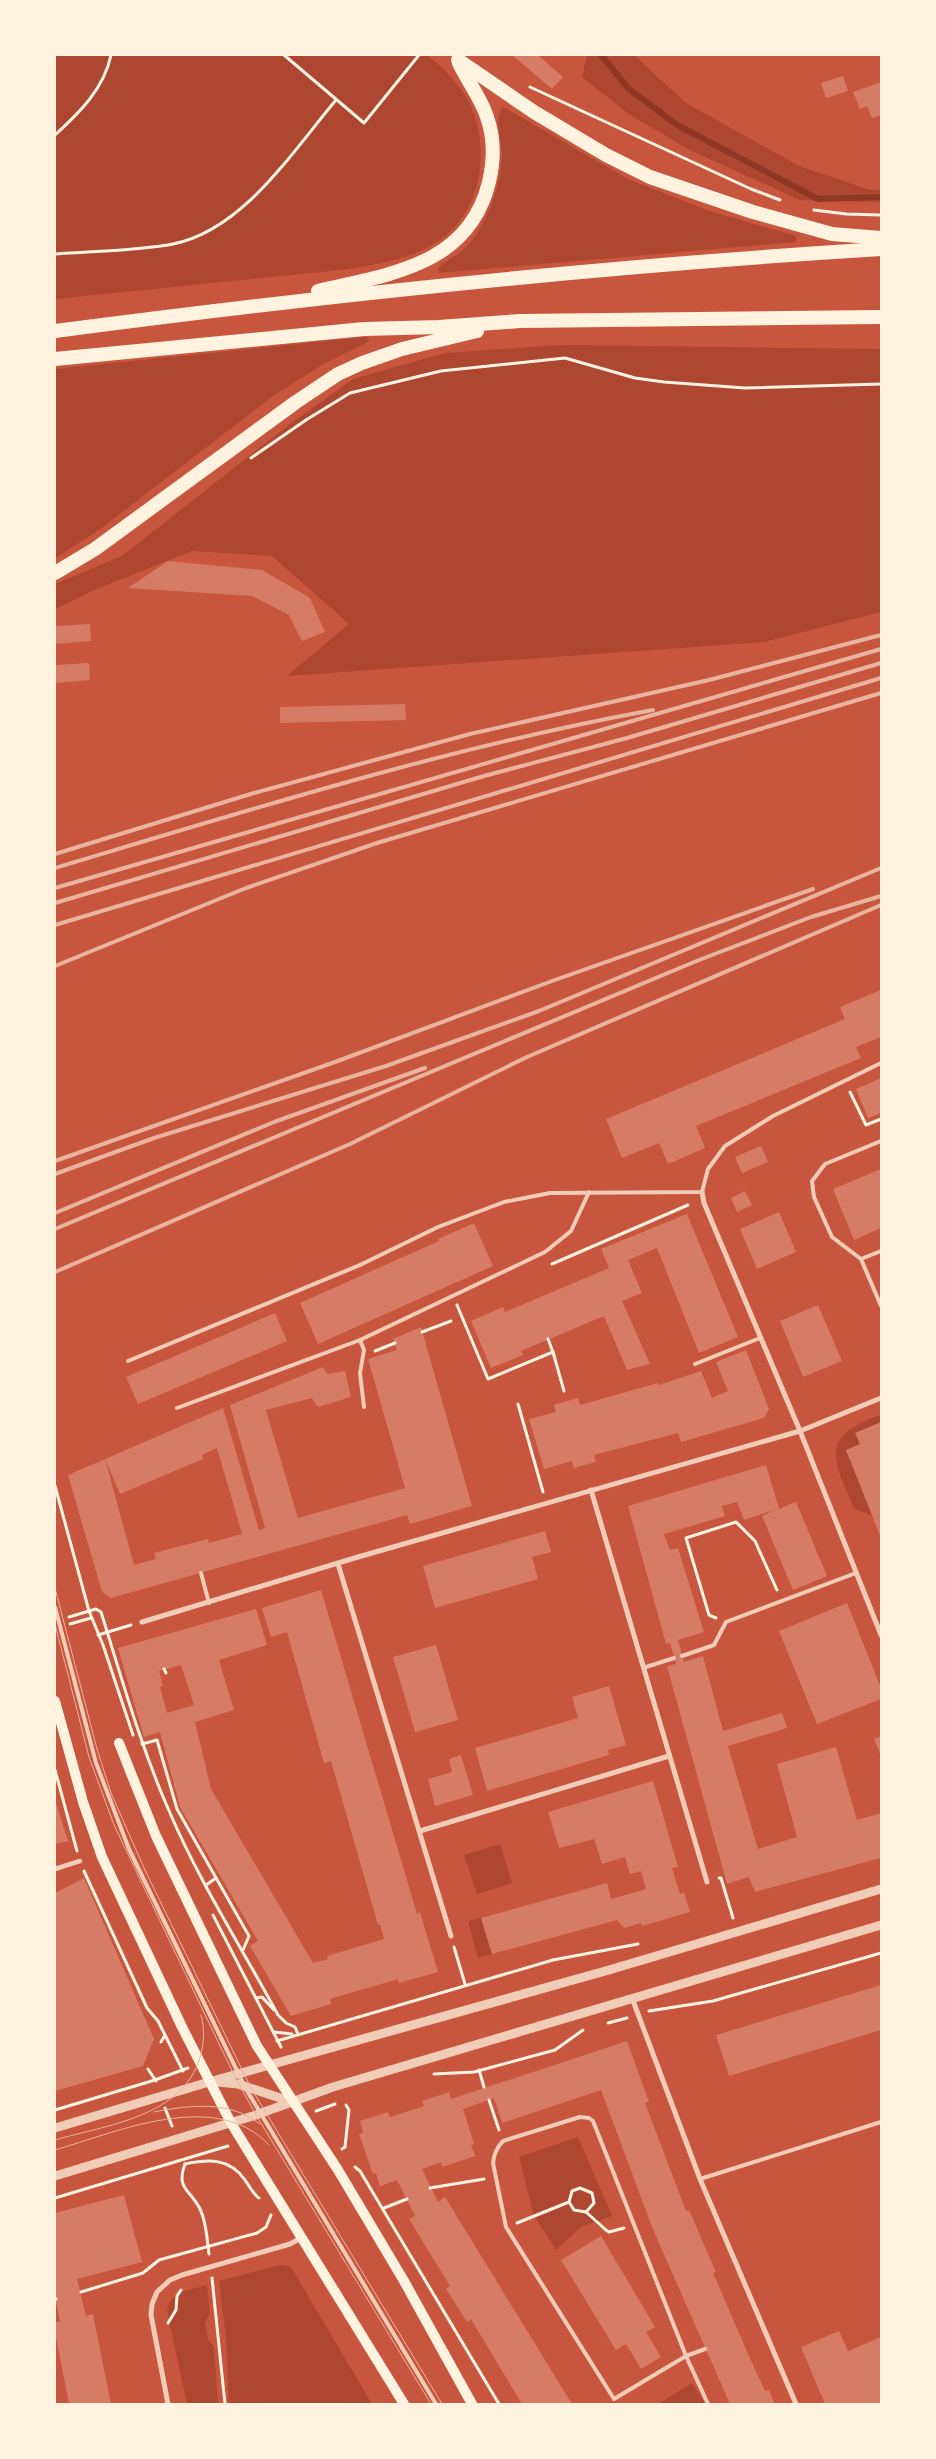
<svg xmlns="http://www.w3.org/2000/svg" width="936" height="2459" font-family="Ubuntu,sans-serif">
	<rect width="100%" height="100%" fill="#c8553d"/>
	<g fill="#ae4732">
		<path d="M 55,55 L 427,55 C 442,67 456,80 466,97 C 493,142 483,213 437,242 C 411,259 381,263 350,269 L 55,299 Z"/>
		<polygon points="587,55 634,55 686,103 799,166 870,190 881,190 881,202 800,200 690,150 630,115 582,77"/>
		<path d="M 503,107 L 630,180 L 710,211 L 796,236 L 797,242 L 439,273 L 438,268 C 447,260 458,255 466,247 C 486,228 502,182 502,155 C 502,139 493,119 503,107 Z"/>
		<polygon points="365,337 369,338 368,342 323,364 273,396 99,530 55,558 55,369"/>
		<polygon points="560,345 881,349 881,612 764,642 287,676 349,624 272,556 192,551 99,588 55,609 55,584 122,556 286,427 353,379 445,353"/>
		<path d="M 881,1415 L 881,1532 L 875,1517 L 854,1508 C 833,1460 818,1436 881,1415 Z"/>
		<polygon points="500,1844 512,1883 477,1894 464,1855"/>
		<polygon points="481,1918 492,1954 478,1958 468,1921"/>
		<polygon points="578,2137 612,2216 581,2227 556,2250 534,2216 519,2157"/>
		<polygon points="280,2265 289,2266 294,2272 372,2404 229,2404 226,2337 219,2281"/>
		<path d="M 207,2285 L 210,2314 L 205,2322 L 208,2339 L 214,2347 L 218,2404 L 187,2404 L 167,2311 C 170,2291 190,2290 207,2285 Z"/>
		<polygon points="692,2383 705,2404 658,2404"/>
	</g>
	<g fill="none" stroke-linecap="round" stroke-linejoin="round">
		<polyline stroke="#8f3625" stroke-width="6" points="601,55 629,89 677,125 818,199 881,197"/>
	</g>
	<g fill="#d67c66" fill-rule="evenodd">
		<polygon points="512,55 538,55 563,77 552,89"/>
		<polygon points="843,76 848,91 826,98 821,83"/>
		<polygon points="881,82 881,115 872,118 867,106 860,109 853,92"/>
		<polygon points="168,561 262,570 310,598 325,632 302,641 289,615 252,596 128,588"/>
		<polygon points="90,624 91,641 55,644 55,626"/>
		<polygon points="89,663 90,680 55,683 55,665"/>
		<polygon points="405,704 406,720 280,723 280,707"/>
		<polygon points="881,990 881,1037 856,1047 861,1058 696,1126 705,1148 668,1164 659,1143 622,1158 606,1119 845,1019 840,1007"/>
		<polygon points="881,1078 881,1113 868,1118 856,1089"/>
		<polygon points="761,1146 768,1162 742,1173 735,1157"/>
		<polygon points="881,1169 881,1228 854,1240 833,1189"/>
		<polygon points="745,1191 752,1205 737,1212 731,1198"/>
		<polygon points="779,1212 796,1252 757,1269 740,1229"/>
		<polygon points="687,1214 738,1337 699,1353 657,1248 628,1260 642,1293 622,1301 650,1364 627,1370 604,1316 521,1351 523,1355 491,1368 471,1321 503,1307 505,1312 609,1268 601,1249"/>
		<polygon points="474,1223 493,1266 318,1344 300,1303 439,1241 438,1239"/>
		<polygon points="818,1305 842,1361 803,1377 780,1321"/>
		<polygon points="275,1313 287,1341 138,1404 126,1377"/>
		<path d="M 421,1327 L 472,1506 L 410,1524 L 407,1515 L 111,1598 L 102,1592 L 68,1475 L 223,1408 L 259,1530 L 265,1528 L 230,1405 L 323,1367 L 327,1374 L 345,1371 L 351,1397 L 318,1407 L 312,1398 L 266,1410 L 298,1518 L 405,1488 L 368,1359 L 397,1350 L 393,1339 ZM 217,1448 L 242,1534 L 209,1543 L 208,1539 L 154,1553 L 156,1559 L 134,1565 L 105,1459 L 120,1494 L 203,1459 L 202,1455 Z"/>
		<polygon points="746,1350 769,1409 764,1418 681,1442 678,1433 594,1455 596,1462 574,1468 572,1461 544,1469 529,1419 556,1412 554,1405 578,1398 580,1405 658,1383 659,1385 701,1371 712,1398 728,1391 716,1362"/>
		<polygon points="881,1422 881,1538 846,1450 860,1444 855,1433"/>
		<polygon points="766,1465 779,1509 796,1502 827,1576 793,1590 762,1516 774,1510 744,1520 737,1502 722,1506 725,1516 664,1534 670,1550 678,1548 704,1632 678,1640 684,1662 703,1656 723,1731 782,1713 787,1728 728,1746 758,1849 797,1837 777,1764 836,1747 857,1820 881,1813 881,1858 755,1892 749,1877 727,1884 667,1666 676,1664 670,1643 666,1644 628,1506"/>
		<polygon points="545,1531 551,1552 532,1557 538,1579 435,1608 423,1566"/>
		<path d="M 321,1590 L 417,1914 L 420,1912 L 438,1972 L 399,1983 L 398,1979 L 330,1999 L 331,2004 L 291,2016 L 250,1946 L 258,1941 L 180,1807 L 160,1732 L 144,1737 L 118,1648 L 256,1609 L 267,1645 L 219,1660 L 234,1710 L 195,1722 L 211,1789 L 313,1963 L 328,1959 L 327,1956 L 384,1939 L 380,1924 L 378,1925 L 331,1761 L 324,1763 L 287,1632 L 271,1637 L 262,1608 ZM 181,1665 L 194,1705 L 167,1713 L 160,1687 L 163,1686 L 159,1671 Z"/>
		<polygon points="847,1603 881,1688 881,1699 817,1724 779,1631"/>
		<polygon points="436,1645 458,1720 415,1732 393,1657"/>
		<polygon points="609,1686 626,1745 608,1750 609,1755 487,1791 475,1748 578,1718 572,1697"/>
		<polygon points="881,1736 881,1756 874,1739"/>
		<polygon points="461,1755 473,1795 435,1806 428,1779 452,1772 449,1759"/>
		<polygon points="653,1781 678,1867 672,1868 680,1894 684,1892 690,1912 642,1926 641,1923 624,1928 617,1920 492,1954 481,1918 607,1883 611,1899 646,1889 641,1871 630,1874 625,1857 602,1864 594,1839 559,1848 548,1812"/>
		<polygon points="55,1800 68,1841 55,1844"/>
		<polygon points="84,1878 154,2039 143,2066 55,2091 55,1893"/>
		<polygon points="881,1985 881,2030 729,2076 716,2035"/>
		<polygon points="627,2041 649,2102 645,2103 686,2211 689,2210 716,2272 713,2273 752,2363 765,2391 769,2390 775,2404 730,2404 652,2227 601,2090 502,2123 494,2098 463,2109 474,2144 471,2145 475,2156 442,2167 441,2162 422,2169 438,2202 445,2197 572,2404 522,2404 471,2319 467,2322 446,2289 450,2286 409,2219 415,2216 397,2180 380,2186 376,2173 373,2174 359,2134 363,2133 360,2121 388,2112 390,2117 424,2106 422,2101 449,2092 451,2099"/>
		<polygon points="124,2195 142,2262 77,2279 86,2316 93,2314 111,2404 69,2404 55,2332 55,2322 60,2321 55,2297 55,2213"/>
		<polygon points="601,2236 655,2327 646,2332 661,2357 641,2369 626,2344 616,2350 561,2260"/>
		<polygon points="839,2331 848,2351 881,2337 881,2404 825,2404 801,2347"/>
	</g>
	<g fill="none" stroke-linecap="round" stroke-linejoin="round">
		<g stroke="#fff3e0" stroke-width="3">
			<polyline points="284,55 364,123 419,55"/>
			<polyline points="530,87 751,189 780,200"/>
			<path d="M 55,135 C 79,113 104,89 111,55"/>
			<polyline points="814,210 846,214 881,215"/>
			<path d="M 55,254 C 92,251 138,251 173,244 C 243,230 292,152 336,100"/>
			<polyline points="251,458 306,420 350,393 441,371 565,358 635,378 664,382 745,388 881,384"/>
			<polyline points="850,1092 866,1125 881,1119"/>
			<polyline points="552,1264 688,1205"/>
			<polyline points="457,1305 488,1379 553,1352 548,1339"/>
			<polyline points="422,1332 451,1321"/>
			<polyline points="375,1351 395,1343"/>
			<polyline points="553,1352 564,1391"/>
			<polyline points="518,1404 543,1492"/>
			<polyline points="55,1486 89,1611 103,1645 133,1735"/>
			<path d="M 69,1617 L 96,1609 L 101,1612 C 122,1679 141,1748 170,1813 C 200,1883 242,1948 278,2015 L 286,2023 L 295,2027 L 298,2034"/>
			<polyline points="716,1618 709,1615 686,1538 736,1522 755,1541 777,1590"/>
			<polyline points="70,1624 91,1618"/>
			<polyline points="98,1635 131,1625"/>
			<polyline points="164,1669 166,1673"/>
			<polyline points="142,1744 157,1740 177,1809 249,1936 243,1950"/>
			<polyline points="55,1770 77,1851"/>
			<polyline points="84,1871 147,2008 158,2021 183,2071"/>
			<polyline points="719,1878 721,1878 733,1918"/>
			<polyline points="206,1885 216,1878"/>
			<polyline points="213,1915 281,2047"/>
			<polyline points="454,1947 465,1984"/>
			<polyline points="256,1998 262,1997 274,2010"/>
			<polyline points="649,2011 713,2001 881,1953"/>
			<polyline points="608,2023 627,2018"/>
			<polyline points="274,2032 292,2034"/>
			<polyline points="277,2041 553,1960 638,1944"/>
			<polyline points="161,2042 165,2035"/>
			<polyline points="148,2069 156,2081"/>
			<polyline points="479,2070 484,2087"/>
			<polyline points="434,2074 474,2072 555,2050 583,2030"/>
			<polyline points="489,2100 499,2130"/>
			<polyline points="165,2108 172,2126"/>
			<polyline points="55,2110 155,2080 188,2068"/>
			<polyline points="316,2111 335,2104"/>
			<polyline points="342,2149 345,2147 349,2110 346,2105"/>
			<path d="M 185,2164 C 176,2188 189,2189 199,2207 C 206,2220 207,2239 209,2254"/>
			<path d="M 185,2164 C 209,2159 230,2158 245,2180 C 249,2186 254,2195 259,2198"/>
			<polyline points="355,2167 360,2171 499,2404"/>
			<polyline points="430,2188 484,2179"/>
			<polyline points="55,2198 228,2146"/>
			<polyline points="569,2202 574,2210 586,2212"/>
			<polyline points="384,2208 407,2199"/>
			<polyline points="517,2223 569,2202 572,2191 580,2188 592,2193 594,2203 586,2212 606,2230 609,2232 624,2228"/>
			<polyline points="212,2278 225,2404"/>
			<polyline points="81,2292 143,2273 159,2260 257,2233 266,2227 271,2215"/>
			<polyline points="55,2300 56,2299"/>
			<polyline points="168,2323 176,2310 177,2296 181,2290"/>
		</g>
		<g stroke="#f1ccb7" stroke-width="4">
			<polyline points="881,1251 861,1259 881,1306"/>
			<polyline points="861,1259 832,1237 814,1197 812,1181 825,1164 881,1141"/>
			<polyline points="360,1340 364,1350 360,1373 364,1407"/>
			<polyline points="128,1361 360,1265 438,1227 504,1202 550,1193 702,1192 708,1169 725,1146 773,1116 881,1063"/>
			<polyline points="695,1364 760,1338"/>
			<polyline points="177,1408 360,1340 545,1252 571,1231 589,1192"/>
			<polyline points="201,1573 209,1603"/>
			<polyline points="55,1607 96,1763 129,1849 243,2083"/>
			<polyline points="682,1656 714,1645 726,1622 856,1573"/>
			<polyline points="643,1668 674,1658"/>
			<polyline points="246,2089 436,2404"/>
			<polyline points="700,2179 881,2122"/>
			<path d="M 705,2349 L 686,2356 L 614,2399 L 506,2227 L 493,2163 C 494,2154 497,2147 503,2141 L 580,2117 L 589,2118 L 593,2121 L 686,2356 L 708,2404"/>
		</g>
		<polyline stroke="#f1ccb7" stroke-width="4.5" points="55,1869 80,1861"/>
		<g stroke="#f1ccb7" stroke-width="5">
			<polyline points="702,1192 704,1203 800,1431 881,1635"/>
			<polyline points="591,1490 707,1882"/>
			<polyline points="338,1564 451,1936"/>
			<polyline points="142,1622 358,1557 800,1431 881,1398"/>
			<polyline points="420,1831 669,1756"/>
			<polyline points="632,1998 700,2179 796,2404"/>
			<polyline points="168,2404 151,2315 152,2304 157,2292 170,2280 182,2275 290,2244 301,2238"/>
		</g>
		<g stroke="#f1ccb7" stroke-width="9">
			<polyline points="217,2082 238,2084 292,2102"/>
			<polyline points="55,2128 209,2082 609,1970 881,1889"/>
			<polyline points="55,2176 256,2115 333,2087 881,1925"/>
		</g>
		<g stroke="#fff3e0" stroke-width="10">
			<polyline points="55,1701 83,1802 102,1857 182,2027 231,2123 404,2404"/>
			<polyline points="119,1743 156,1836 257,2046 338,2170 404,2281 472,2404"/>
		</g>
		<g stroke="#fff3e0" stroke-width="14">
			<polyline points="458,60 534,112 606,155 650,177 753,212 832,234 881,238"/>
			<path d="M 318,291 C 389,274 469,266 489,182 C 494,161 494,137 487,117 C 481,98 468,82 459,63"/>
			<path d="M 55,331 C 329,295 605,266 881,249"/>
			<polyline points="55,359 364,329 439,327 520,321 881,317"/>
			<polyline points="55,573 95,549 296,402 338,374 362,363 402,349 477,331"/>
		</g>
		<g stroke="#e9b49f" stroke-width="1">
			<polyline points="55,1588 97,1749 111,1793 144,1868 251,2088 442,2404"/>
			<polyline points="55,1624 89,1757 114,1825 234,2075 256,2115 431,2404"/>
			<path d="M 154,2112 C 190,2105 229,2100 260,2124"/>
			<path d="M 55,2140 C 106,2125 183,2117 200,2057 C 204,2044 205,2028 201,2015"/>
			<path d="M 55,2150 C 117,2132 216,2088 269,2145"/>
		</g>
		<g stroke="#e9b49f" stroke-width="4">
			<polyline points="55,854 254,793 470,734 709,680 881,635"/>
			<path d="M 55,868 C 252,809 450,747 653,710"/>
			<polyline points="55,888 881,649"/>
			<polyline points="55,903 484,776 627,738 881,663"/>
			<polyline points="55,925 881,678"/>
			<polyline points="55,966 246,888 377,843 881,693"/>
			<polyline points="55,1161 335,1062 552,981 813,889"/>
			<polyline points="55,1174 154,1138 386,1066 539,1011 881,868"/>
			<polyline points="55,1213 274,1122 425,1068"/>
			<polyline points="55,1229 699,960 811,917 881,896"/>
			<polyline points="55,1272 350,1144 527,1057 881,905"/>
		</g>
	</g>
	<rect width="936" height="2459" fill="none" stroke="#fff3e0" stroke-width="112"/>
</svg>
